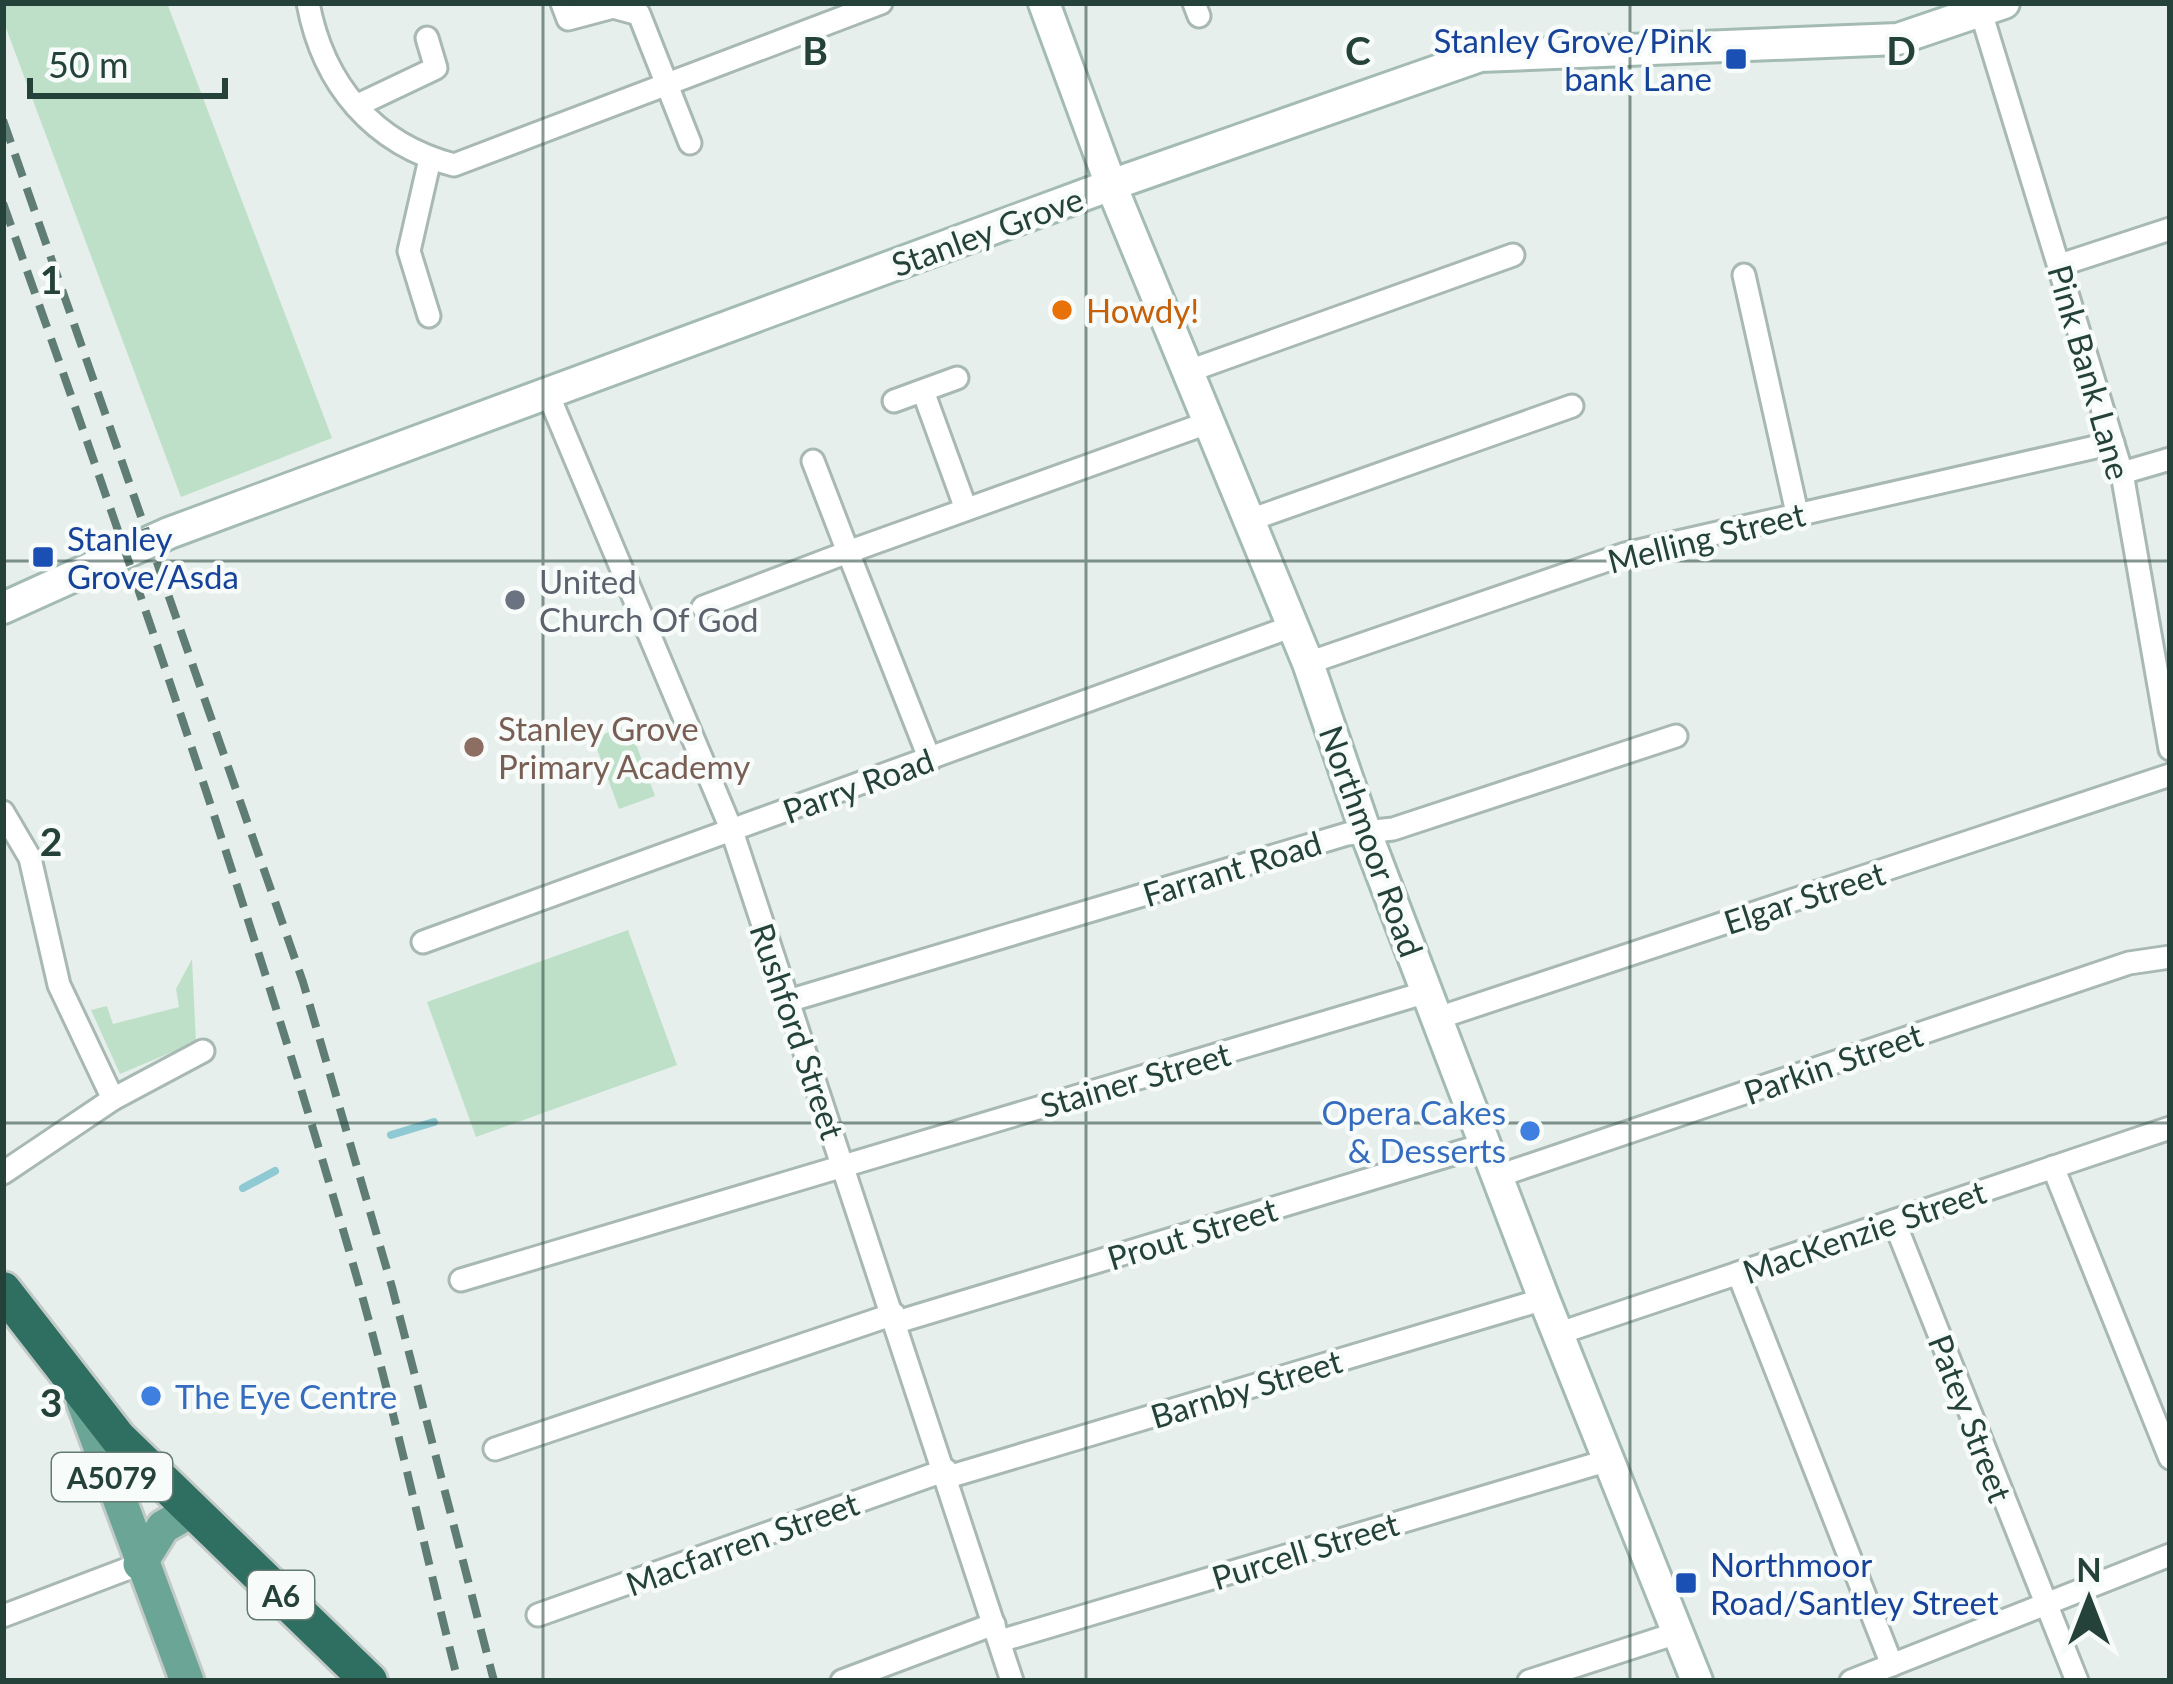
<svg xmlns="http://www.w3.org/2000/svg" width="2173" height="1684" font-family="Lato,sans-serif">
	<rect width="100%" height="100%" fill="#e6efeb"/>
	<g fill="#bfe0c8">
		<polygon points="3,3 167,3 332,438 181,497 3,20"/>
		<polygon points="629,725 655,796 619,809 593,738"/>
		<polygon points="628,930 677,1065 476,1137 427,1002"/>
		<polygon points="192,959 196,1042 120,1074 91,1010 107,1006 113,1024 179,1007 176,989"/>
	</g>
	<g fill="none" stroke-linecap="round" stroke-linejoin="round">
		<g stroke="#8ec9d4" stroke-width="8">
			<polyline points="391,1135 434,1122"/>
			<polyline points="243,1188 275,1171"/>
		</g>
		<g stroke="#a8b8b2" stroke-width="27">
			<g id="street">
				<path d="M 308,3 C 323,84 373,144 454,165 L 881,3"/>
				<polyline points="562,3 568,19 613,7 639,14 690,143"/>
				<polyline points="1194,3 1199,16"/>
				<polyline points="1981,12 2122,473 2170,749"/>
				<polyline points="356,106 436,68 427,38"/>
				<polyline points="2060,265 2170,229"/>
				<polyline points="1744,275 1797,513"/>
				<polyline points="429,316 409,251 430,159"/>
				<polyline points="1189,371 1513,255"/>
				<polyline points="923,391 966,509"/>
				<polyline points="548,394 732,831 1012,1681"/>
				<polyline points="894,401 957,378"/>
				<polyline points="2122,473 2170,459"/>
				<polyline points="1250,520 1572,406"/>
				<polyline points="703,607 848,552 813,461"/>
				<polyline points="1308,663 1625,554 2113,443"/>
				<polyline points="930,760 848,552 1210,422"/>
				<polyline points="3,812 30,858 59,985 113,1099"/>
				<polyline points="423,942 1293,626"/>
				<polyline points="788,1001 1347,834 1393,829 1676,736"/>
				<polyline points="1438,1018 2170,775"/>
				<polyline points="2053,1167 2170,1458"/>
				<polyline points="3,1173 113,1099 203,1051"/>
				<polyline points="1498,1176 2129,963 2170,957"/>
				<polyline points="1894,1221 2077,1681"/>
				<polyline points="1738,1273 1892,1665"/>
				<polyline points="461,1280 1427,992"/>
				<polyline points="897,1322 1486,1144"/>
				<polyline points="1557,1334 2170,1128"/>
				<polyline points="495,1449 894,1314"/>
				<polyline points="948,1477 1544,1299"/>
				<polyline points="538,1615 946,1470"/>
				<polyline points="3,1616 140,1564"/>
				<polyline points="1000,1641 1609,1460"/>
				<polyline points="842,1681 994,1624"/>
				<polyline points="1529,1681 1677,1633"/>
				<polyline points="1851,1681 2170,1555"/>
			</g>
		</g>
		<g stroke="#a4bbb3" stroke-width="36">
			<g id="secondary">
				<polyline points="1044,3 1111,185 1308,663 1366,833 1544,1299 1697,1681"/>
				<polyline points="3,608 169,533 1111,185 1480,56 1898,39 2004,3"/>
			</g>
		</g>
		<g stroke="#c2cac8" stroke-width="39">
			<g id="primary">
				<polyline points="83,1401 187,1681"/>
				<polyline points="140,1564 163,1527 191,1511"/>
			</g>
		</g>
		<g stroke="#c2cac8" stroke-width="42">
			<polyline id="highway" points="3,1290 118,1438 369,1681"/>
		</g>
		<use href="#street" stroke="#fff" stroke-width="21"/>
		<use href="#secondary" stroke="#fff" stroke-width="30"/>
		<use href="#primary" stroke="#6aa596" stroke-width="33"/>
		<use href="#highway" stroke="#2f6f62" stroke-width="36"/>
		<g stroke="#5f7d75" stroke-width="8" stroke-dasharray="24 12" stroke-linecap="butt">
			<polyline points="3,120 303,982 392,1287 494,1681"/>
			<path d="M 3,203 C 131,563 256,924 361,1292 C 397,1421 425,1552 458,1681"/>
		</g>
	</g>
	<path fill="none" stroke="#24423a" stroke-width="3" stroke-opacity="0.55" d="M 543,3 L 543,1681M 1086,3 L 1086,1681M 1630,3 L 1630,1681M 3,561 L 2170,561M 3,1123 L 2170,1123"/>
	<g fill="#1a4fb4" stroke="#f7fbf9" stroke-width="4.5">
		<rect x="1724" y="47" width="24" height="24" rx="6"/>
		<rect x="31" y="545" width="24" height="24" rx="6"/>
		<rect x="1674" y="1571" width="24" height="24" rx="6"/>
	</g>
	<circle fill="#e8710a" stroke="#f7fbf9" stroke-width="4.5" cx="1062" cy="310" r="12"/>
	<circle fill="#6b7280" stroke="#f7fbf9" stroke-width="4.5" cx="515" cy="600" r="12"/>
	<circle fill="#8d6e63" stroke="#f7fbf9" stroke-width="4.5" cx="474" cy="747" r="12"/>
	<g fill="#3f7fe0" stroke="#f7fbf9" stroke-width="4.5">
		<circle cx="1530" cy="1131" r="12"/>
		<circle cx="151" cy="1396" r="12"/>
	</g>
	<g text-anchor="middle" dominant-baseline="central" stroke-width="9" stroke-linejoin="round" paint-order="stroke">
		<g fill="#f7fbf9" stroke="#637a73" stroke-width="3">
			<rect x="52" y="1453" width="120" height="48" rx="9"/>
			<rect x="248" y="1571" width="66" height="48" rx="9"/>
		</g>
		<g font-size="30" font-weight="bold" fill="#24423a">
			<text x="112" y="1477">A5079</text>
			<text x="281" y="1595">A6</text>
		</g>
		<g font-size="33" fill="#164399" stroke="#f7fbf9" text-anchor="start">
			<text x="1712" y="40" text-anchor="end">Stanley Grove/Pink<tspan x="1712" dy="38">bank Lane</tspan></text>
			<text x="67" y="538">Stanley<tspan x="67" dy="38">Grove/Asda</tspan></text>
			<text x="1710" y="1564">Northmoor<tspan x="1710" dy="38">Road/Santley Street</tspan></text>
		</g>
		<g font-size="33" fill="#24423a" stroke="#f7fbf9">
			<text transform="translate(987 231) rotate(-20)">Stanley Grove</text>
			<text transform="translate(2090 372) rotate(74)">Pink Bank Lane</text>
			<text transform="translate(1706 537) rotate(-14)">Melling Street</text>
			<text transform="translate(858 785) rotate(-20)">Parry Road</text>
			<text transform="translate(1372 841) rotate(70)">Northmoor Road</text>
			<text transform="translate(1232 868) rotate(-17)">Farrant Road</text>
			<text transform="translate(1804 897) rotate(-18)">Elgar Street</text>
			<text transform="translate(798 1031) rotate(71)">Rushford Street</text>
			<text transform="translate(1833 1063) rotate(-19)">Parkin Street</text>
			<text transform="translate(1135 1079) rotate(-16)">Stainer Street</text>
			<text transform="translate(1864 1231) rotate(-19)">MacKenzie Street</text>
			<text transform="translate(1192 1233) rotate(-17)">Prout Street</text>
			<text transform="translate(1246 1388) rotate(-17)">Barnby Street</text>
			<text transform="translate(1971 1418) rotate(69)">Patey Street</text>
			<text transform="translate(742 1543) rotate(-20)">Macfarren Street</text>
			<text transform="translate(1305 1550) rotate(-17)">Purcell Street</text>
		</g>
		<g font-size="33" fill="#c56008" stroke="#f7fbf9" text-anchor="start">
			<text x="1086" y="310">Howdy!</text>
		</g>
		<g font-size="33" fill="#5b616d" stroke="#f7fbf9" text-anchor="start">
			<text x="539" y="581">United<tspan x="539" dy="38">Church Of God</tspan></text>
		</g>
		<g font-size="33" fill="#785e54" stroke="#f7fbf9" text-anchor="start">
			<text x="498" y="728">Stanley Grove<tspan x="498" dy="38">Primary Academy</tspan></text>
		</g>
		<g font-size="33" fill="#366cbe" stroke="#f7fbf9" text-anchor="end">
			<text x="1506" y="1112">Opera Cakes<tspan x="1506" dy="38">&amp; Desserts</tspan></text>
			<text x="175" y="1396" text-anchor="start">The Eye Centre</text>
		</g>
	</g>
	<g font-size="39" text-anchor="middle" font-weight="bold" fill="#24423a" stroke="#f7fbf9" stroke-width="9" stroke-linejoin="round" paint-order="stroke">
		<text x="815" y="65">B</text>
		<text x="1358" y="65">C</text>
		<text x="1901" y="65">D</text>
		<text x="51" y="294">1</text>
		<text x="51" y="856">2</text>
		<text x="51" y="1417">3</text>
	</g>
	<rect width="2173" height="1684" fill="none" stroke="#24423a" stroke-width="12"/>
	<g transform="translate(2089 1600)" stroke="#f7fbf9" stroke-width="9" paint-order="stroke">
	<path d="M0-9L21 45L0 30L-21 45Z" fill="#24423a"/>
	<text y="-18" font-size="33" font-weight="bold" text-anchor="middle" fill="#24423a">N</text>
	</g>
	<path d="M30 78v18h195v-18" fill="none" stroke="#24423a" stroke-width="6"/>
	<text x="48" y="78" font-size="36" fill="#24423a" stroke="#f7fbf9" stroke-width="9" paint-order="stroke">50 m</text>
</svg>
